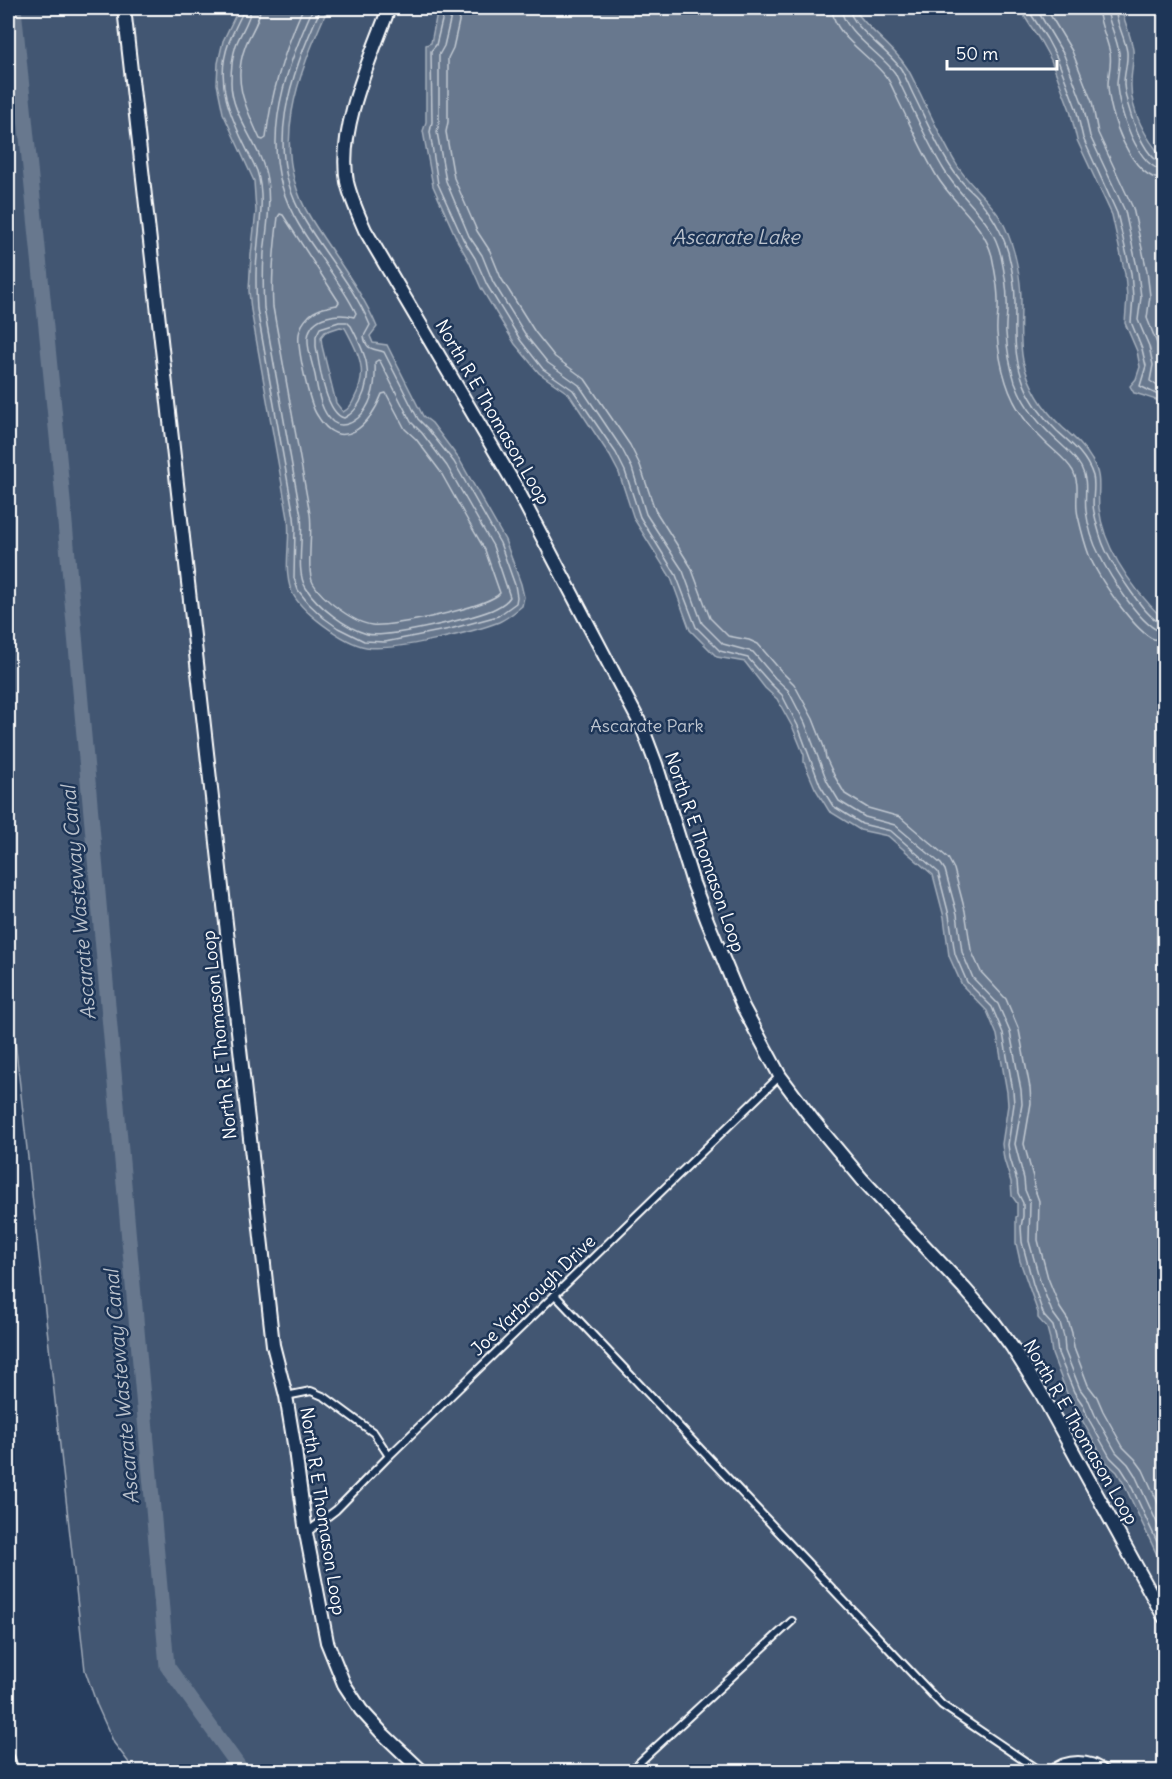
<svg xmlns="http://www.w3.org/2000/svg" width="1172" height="1779" font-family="Delius,sans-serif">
	<rect width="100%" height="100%" fill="#263d5e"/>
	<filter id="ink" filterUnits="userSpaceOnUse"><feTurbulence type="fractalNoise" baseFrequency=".0167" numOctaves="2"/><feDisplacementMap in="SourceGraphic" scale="12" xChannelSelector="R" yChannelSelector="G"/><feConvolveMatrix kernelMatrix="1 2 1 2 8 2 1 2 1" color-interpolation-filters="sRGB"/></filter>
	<g filter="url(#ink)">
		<polygon fill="#425672" stroke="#a0aab8" stroke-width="1.5" points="8,8 1164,8 1164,1771 136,1772 114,1743 97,1705 85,1670 8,978"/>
		<g fill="#67788e" stroke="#a4aebb" stroke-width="1.5" fill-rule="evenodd">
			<path d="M 239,8 L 328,8 C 298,75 268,148 310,217 C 332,254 360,287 377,327 L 370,336 L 373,343 L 387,345 L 423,416 L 432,423 L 459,459 L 505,540 L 521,584 L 524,597 L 522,606 C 515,612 508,618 499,622 C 474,632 391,652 366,647 C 344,643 299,611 291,590 C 283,568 291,541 288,518 L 251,310 L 249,291 L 251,255 L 256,211 L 254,181 L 223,113 L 217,84 L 218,63 L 223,41 ZM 340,327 L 345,328 C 358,352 369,371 355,397 C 352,404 350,408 343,412 L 336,403 L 322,346 L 321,337 L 325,332 Z"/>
			<path d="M 440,8 L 854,8 C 867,30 890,43 905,65 C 911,73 915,84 920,93 C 931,116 942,140 955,162 C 968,186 994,202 1005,227 C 1015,249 1021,277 1021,302 C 1021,322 1019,341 1023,361 C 1029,386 1043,409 1062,427 C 1073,437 1084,446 1092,460 C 1103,478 1097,490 1099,508 C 1104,552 1135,591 1164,620 L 1164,1570 L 1123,1482 L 1117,1472 L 1105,1461 L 1082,1420 L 1077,1408 L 1068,1396 L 1052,1354 L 1050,1339 L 1047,1328 L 1038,1318 L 1038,1313 L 1020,1261 L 1016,1243 L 1016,1217 L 1017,1216 L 1017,1203 L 1012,1196 L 1011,1182 L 1004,1159 L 1002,1144 L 1008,1105 L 1007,1092 L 997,1035 L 987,1011 L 962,985 L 949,956 L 944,917 L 933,875 L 888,836 L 860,830 L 829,811 L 815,788 L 804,762 L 804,755 L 793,728 L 777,699 L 765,688 L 745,662 L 717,657 L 690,630 L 671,578 L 634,519 L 619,473 L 610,456 L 569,394 L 539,373 L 515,344 L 481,288 L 469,261 L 458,242 L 433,186 L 423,131 L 426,122 L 426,45 L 431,43 L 436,18 Z"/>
			<path d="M 1019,8 L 1119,8 L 1121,9 C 1125,22 1131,36 1133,50 C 1134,61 1131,72 1131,83 C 1130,111 1146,139 1164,159 L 1164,401 C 1153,401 1145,395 1134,393 L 1130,386 L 1136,379 L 1140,367 L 1137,351 L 1125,323 L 1127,297 L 1125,274 L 1112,215 L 1077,140 L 1070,110 L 1051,60 L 1041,42 Z"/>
		</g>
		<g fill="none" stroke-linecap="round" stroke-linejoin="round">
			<g stroke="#c2c9d2" stroke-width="1.5">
				<path d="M 244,8 L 243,12 C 238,22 233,32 229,42 C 211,90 238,129 257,171 C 266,200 258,228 257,257 C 255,274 256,292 257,309 L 294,517 L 295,528 L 294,578 L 298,590 L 308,603 L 324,618 L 338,628 L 364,641 L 385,642 L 450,629 L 498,616 L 516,603 L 517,597 L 515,585 L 500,543 L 454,462 L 427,428 L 418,419 L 384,352 C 373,348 366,351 364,336 L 370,325 C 354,287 326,256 305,221 C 262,150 290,77 321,8"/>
				<path d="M 251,8 C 250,21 240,33 236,45 C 232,57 231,70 231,82 C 231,118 262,145 267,180 C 271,205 267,228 264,253 C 263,271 263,290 264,308 L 301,516 C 304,536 295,572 306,588 C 318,607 346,628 367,634 C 385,639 479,617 496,608 C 502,605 507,602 510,597 L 493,546 L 447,466 L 422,433 L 411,422 L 380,361 L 378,360 L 375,362 C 376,381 373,404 358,418 C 351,424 341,428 333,422 C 320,411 318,391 315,375 C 310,354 297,325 327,317 C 337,314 344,314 354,317 L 356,313 C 341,282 317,255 299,225 C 255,153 282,78 313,8"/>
				<path d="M 260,8 C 260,22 249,34 245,47 C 232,82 246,108 260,139 L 263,140 L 266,138 C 271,92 285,49 303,8"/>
				<polyline points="445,8 436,45 431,51 432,122 430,132 438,184 463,239 475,258 487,285 521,341 543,369 573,390 616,453 625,471 640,517 676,575 696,627 720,651 748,658 770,683 782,695 798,726 820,785 833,806 862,824 891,831 938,872 949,915 955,954 967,982 992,1007 1003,1033 1013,1091 1014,1104 1008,1145 1010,1158 1017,1181 1018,1193 1023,1203 1023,1216 1021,1227 1022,1242 1033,1284 1044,1316 1053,1326 1056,1338 1058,1353 1074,1392 1083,1405 1088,1418 1110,1457 1121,1468 1128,1479 1164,1557"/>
				<polyline points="453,8 444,46 439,55 439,122 437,132 446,181 469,236 482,255 493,282 527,337 548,363 579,385 622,449 632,468 646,514 683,571 702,623 723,644 753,652 775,678 788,690 805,723 827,781 839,801 865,817 895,825 941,864 945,870 957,914 962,952 973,978 998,1004 1010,1032 1021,1090 1022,1104 1015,1144 1024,1179 1025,1190 1030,1202 1029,1241 1040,1281 1052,1312 1060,1323 1064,1337 1065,1351 1080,1389 1089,1401 1095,1415 1116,1452 1128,1464 1135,1475 1164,1538"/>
				<polyline points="462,8 453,48 448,58 448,122 446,132 454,178 477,231 490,251 501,278 535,332 555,357 585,379 630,445 640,465 655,510 691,567 710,618 728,636 749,640 758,644 782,672 794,684 813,719 824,747 826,758 835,777 845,794 868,808 900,817 948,858 954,869 965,911 971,950 981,972 1006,999 1019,1030 1030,1088 1031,1103 1024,1144 1033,1177 1034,1187 1039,1201 1038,1240 1048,1278 1060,1308 1068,1320 1072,1333 1074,1348 1088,1385 1097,1397 1103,1411 1123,1447 1135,1459 1143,1470 1164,1516"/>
				<path d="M 832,8 C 833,37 871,55 887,78 C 892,85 895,94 899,102 C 911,126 922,152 936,175 C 953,204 983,222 992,256 C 995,271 998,287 998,301 C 999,312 996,322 997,333 C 998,350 1001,366 1006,382 C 1013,405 1028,426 1045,442 C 1055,452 1066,459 1073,471 C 1081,486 1074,501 1078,516 C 1081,529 1084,542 1089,555 C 1098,577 1131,626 1151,638 C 1156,640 1160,641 1164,641"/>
				<path d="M 841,8 C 843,32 881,53 895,73 C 899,81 903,90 907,98 C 919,122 930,147 944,170 C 963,202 992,217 1001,256 C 1004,270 1007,286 1007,301 C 1008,312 1005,322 1006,333 C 1007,349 1010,366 1015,382 C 1022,402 1035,419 1050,434 C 1061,445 1073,453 1081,467 C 1089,482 1084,495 1086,511 C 1088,525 1092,541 1099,554 C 1108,573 1143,631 1164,632"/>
				<path d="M 849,8 C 851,27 889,51 901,69 C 906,77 909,86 913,94 C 925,118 936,144 950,166 C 957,177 965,186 974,194 C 989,210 1002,231 1008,252 C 1012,268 1015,286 1015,302 C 1015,329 1013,351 1022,378 C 1028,398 1042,416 1057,431 C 1072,444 1087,456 1093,476 C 1096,488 1091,501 1094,512 C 1097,526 1100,539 1106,551 C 1114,567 1147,622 1164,624"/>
				<polyline points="1027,8 1047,39 1057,58 1076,108 1083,138 1117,213 1131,273 1133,297 1131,322 1142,349 1146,366 1140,386 1158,395 1164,395"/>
				<polyline points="1036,8 1064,55 1083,105 1090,136 1125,211 1138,272 1141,297 1138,320 1149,346 1153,365 1150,381 1159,387 1164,388"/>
				<polyline points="1046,8 1072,51 1092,102 1098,133 1133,208 1147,271 1150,296 1147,318 1158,346 1162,366 1161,376 1164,379"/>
				<path d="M 1098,8 C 1099,23 1107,38 1110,53 C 1112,64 1108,74 1108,85 C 1109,114 1130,178 1164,180"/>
				<path d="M 1107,8 C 1108,23 1117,37 1119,53 C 1121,64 1117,74 1117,85 C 1118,108 1138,169 1164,170"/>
				<path d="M 1115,8 C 1116,23 1125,37 1127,52 C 1128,63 1124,73 1124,84 C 1125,103 1143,161 1164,163"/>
				<path d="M 280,214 L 283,215 L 339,302 L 337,305 C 327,307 315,309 308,317 C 304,321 300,328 299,334 C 297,348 309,403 317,415 C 341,456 371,424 382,394 L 386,393 L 405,429 L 416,439 L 440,471 L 468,521 L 485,550 L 500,593 C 491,606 390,628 372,625 C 354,623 322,599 313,583 C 306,570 313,532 310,514 L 273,307 C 271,277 274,247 278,217 Z"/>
				<path d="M 339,322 L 347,322 L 351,326 C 365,353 375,372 360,402 C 356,410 352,414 344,418 C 325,413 319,363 316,346 L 316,336 L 320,328 Z"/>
			</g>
			<polyline stroke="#67788e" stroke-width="15" points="14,8 60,467 167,1666 243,1772"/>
			<g stroke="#fff" stroke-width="10">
				<g id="service">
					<polyline points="555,1295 942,1705 1041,1772"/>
					<polyline points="286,1396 311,1391 325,1397 374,1433 389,1456"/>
					<polyline points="306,1533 336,1510 389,1456 780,1076"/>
					<polyline points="629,1772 792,1621"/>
				</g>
			</g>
			<g stroke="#fff" stroke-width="16">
				<g id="minor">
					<polyline points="124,8 273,1345 286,1396 295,1450 306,1533 327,1642 344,1684 361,1710 383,1734 423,1772"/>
					<path d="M 389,8 C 371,57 337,129 347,182 C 351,199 358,214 365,230 L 516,487 L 642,727 L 656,764 L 693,883 L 707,920 L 743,1007 L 780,1076 L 812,1119 L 862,1179 L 964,1288 L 993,1321 L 1012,1347 L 1041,1393 L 1164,1617"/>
					<polyline points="8,1759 12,1772"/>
					<path d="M 1053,1772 C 1067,1760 1089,1760 1103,1772"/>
				</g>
			</g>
			<use href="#service" stroke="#1d3557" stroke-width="6"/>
			<use href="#minor" stroke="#1d3557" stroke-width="12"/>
		</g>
	</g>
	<g text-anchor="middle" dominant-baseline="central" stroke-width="5" stroke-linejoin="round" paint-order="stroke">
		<g font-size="18" fill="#fff" stroke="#1d3557">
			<text transform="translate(493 412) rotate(60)">North R E Thomason Loop</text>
			<text transform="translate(705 852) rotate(71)">North R E Thomason Loop</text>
			<text transform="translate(219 1035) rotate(-96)">North R E Thomason Loop</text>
			<text transform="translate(533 1295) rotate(-44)">Joe Yarbrough Drive</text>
			<text transform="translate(1081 1432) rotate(60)">North R E Thomason Loop</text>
			<text transform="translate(323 1511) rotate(81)">North R E Thomason Loop</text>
		</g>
		<g font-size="18" fill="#bdc4ce" stroke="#1d3557">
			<text x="647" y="725">Ascarate Park</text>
		</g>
		<g font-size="20" font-style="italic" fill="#bbc2cc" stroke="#1d3557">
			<text x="736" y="236">Ascarate Lake</text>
			<text transform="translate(78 903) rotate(-95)">Ascarate Wasteway Canal</text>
			<text transform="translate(121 1387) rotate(-95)">Ascarate Wasteway Canal</text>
		</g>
	</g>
	<rect width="1172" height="1779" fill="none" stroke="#1d3557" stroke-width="30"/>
	<rect x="15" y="15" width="1142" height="1749" fill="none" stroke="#fff" stroke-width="2" filter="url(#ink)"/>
	<path d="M947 60v9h110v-9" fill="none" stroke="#ffffff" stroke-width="3"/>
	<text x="956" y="60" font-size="18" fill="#ffffff" stroke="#1d3557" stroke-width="4.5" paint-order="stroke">50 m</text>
</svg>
